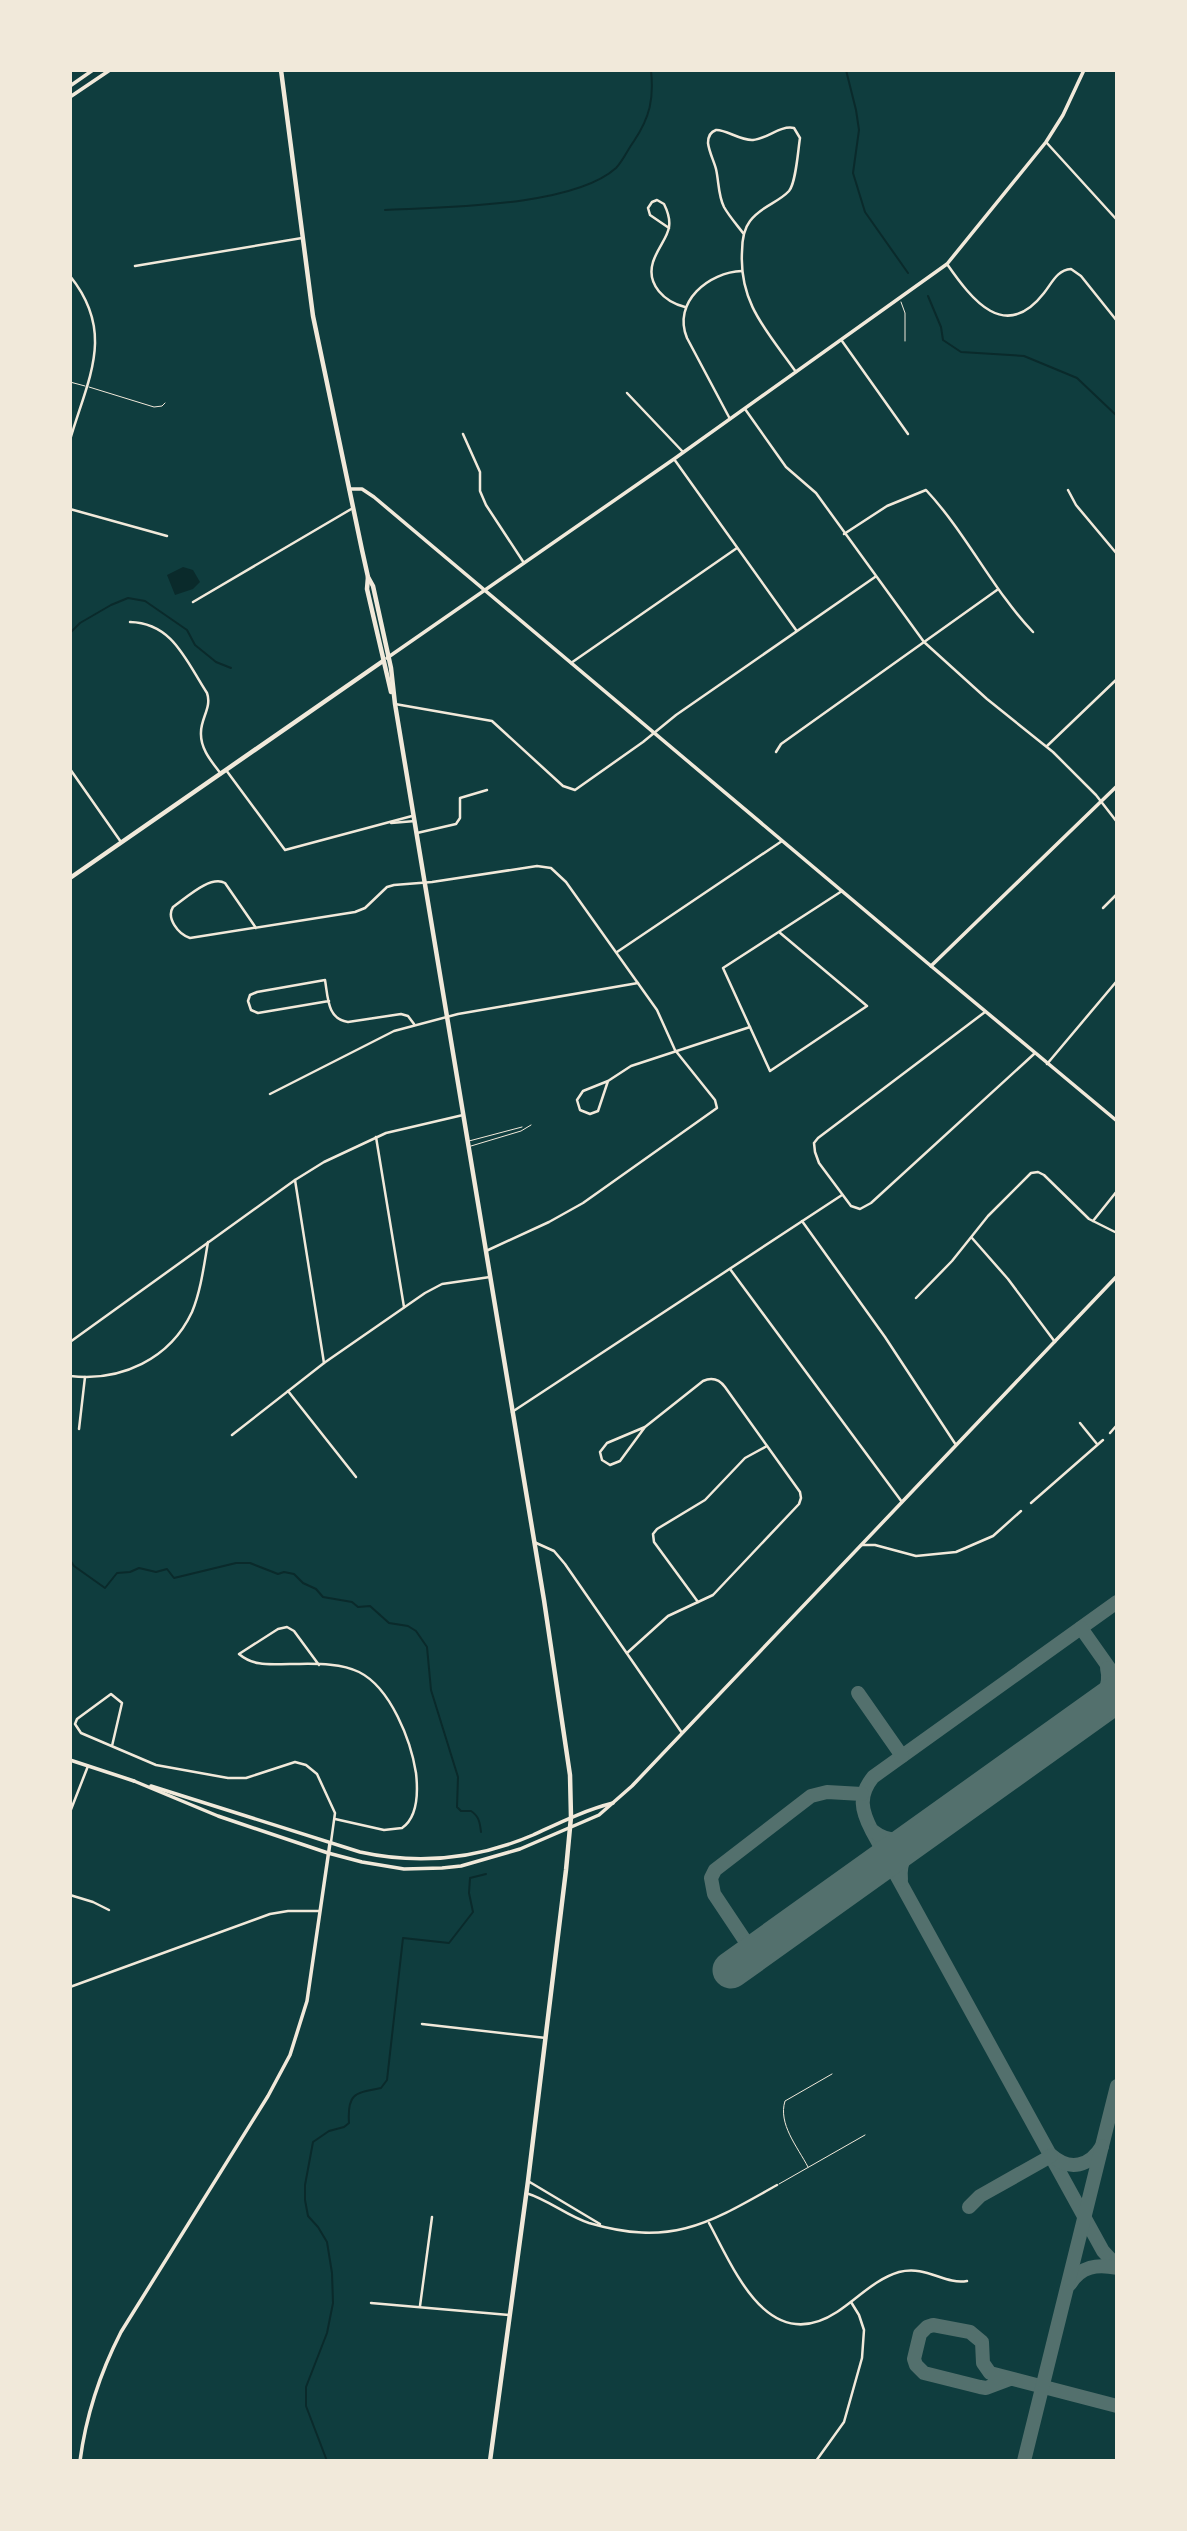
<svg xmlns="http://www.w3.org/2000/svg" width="1187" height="2531" font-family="'IBM Plex Serif',serif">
	<rect width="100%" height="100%" fill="#0f3d3e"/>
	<polygon fill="#0a2a2b" points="183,567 193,570 200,582 193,589 175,595 167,575"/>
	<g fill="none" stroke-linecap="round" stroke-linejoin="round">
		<g stroke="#0a2a2b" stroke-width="2">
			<polyline points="846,70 856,110 859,130 853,173 865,212 908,273"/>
			<path d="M 385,210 C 443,207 573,207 616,168 C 623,161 628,149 634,141 C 650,117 654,99 651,70"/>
			<polyline points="928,296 941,327 943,340 961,352 1024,356 1077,378 1117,416"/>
			<polyline points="70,633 80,623 111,605 128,598 145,601 187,630 195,645 216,662 231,668"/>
			<path d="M 70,1560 L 74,1566 L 105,1588 L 117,1573 L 130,1572 L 139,1568 L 156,1572 L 167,1569 L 174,1578 L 236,1563 L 250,1563 L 278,1574 L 284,1572 L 294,1574 L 303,1583 L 316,1589 L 323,1597 L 352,1602 L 358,1607 L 370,1606 L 389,1623 L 408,1626 L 416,1631 L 427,1647 L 431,1690 L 458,1777 L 457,1807 L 461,1811 L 471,1811 C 479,1816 480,1823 481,1832"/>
			<path d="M 327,2461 L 306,2406 L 306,2387 L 327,2333 L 333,2303 L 332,2273 L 327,2242 L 318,2227 L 308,2216 L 305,2200 L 305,2185 L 313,2142 L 329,2131 L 344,2127 L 349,2123 C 347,2093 355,2093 381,2088 L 387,2080 L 403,1938 L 449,1943 L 473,1912 L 469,1893 L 470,1878 L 486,1874"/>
		</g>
		<g stroke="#53706d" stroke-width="14">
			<path d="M 1117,1602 L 873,1777 C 858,1796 861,1810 872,1831 L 1103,2251 L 1117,2266"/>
			<polyline points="1081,1628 1117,1679"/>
			<polyline points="858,1693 902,1756"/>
			<polyline points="1092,1713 1117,1704"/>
			<path d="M 1087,1716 C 1100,1701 1112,1688 1107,1668"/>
			<path d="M 873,1831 C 895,1848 912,1836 933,1825 C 917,1842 898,1853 901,1880"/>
			<polyline points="861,1877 879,1861 881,1847"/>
			<polyline points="777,1937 759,1946 746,1942 714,1894 711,1878 715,1870 811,1796 827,1792 862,1794"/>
			<path d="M 1051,2155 C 1070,2172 1090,2166 1102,2146 L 1117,2086"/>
			<polyline points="969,2207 980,2196 1051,2156"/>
			<path d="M 1070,2284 C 1081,2266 1097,2264 1117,2268"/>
			<polyline points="1010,2379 986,2388 980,2387 924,2373 916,2365 914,2359 920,2334 927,2327 933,2325 970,2332 982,2342 983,2363 990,2373 1117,2406"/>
			<polyline points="1024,2461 1102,2146"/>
		</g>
		<polyline stroke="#53706d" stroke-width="37" points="731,1970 1117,1694"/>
		<g stroke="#f1e9da" stroke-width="1">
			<polyline points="901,302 905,313 905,341"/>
			<polyline points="70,382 85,386"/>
			<polyline points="89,387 154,407 162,406 165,403"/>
			<polyline points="469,1141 522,1127"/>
			<polyline points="471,1146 521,1131 531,1125"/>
			<path d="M 808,2167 C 797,2146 778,2124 785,2101 L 832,2074"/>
			<polyline points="779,2184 865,2135"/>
		</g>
		<g stroke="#f1e9da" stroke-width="2.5">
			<polyline points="1046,142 1117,220"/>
			<path d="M 669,228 L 650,215 L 648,208 L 652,202 L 657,200 L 664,204 C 678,232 661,238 653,262 C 646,285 665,302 685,307"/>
			<path d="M 743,233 C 737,225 729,216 724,207 C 718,195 719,182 716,169 C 714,161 709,152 708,143 C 708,138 710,132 716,130 C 725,129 741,141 753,140 C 767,139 780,125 794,128 L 800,138 C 798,150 796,183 789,191 C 778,203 761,206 750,221 C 743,230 742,241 742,252 C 739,304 768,332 796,372"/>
			<path d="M 947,264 C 972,300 1005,343 1044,293 C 1052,283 1057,270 1071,269 L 1081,276 L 1117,321"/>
			<polyline points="135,266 302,238"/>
			<path d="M 70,276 C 116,333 88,378 70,440"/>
			<polyline points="842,341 908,434"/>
			<polyline points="627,393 683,452"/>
			<polyline points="745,409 786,467 816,493 924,642 987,699 1053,752 1096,795 1117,822"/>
			<path d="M 730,419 L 687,338 C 672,302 709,272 742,271"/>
			<polyline points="463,434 480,472 480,491 486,505 524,563"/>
			<polyline points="674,459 796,630"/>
			<polyline points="1068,490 1076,505 1117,554"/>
			<polyline points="70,509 167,536"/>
			<path d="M 844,534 L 887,506 L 926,490 C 967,534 992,589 1033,632"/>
			<polyline points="193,602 353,508"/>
			<path d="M 130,622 C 173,623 186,661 207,693 C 212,707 201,718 201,732 C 200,749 212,762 221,774"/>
			<polyline points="571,663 737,548"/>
			<polyline points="395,704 492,721 563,786 575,790 643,742 676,715 875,577"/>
			<polyline points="1047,746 1117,679"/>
			<polyline points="776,752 781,744 997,590"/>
			<polyline points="70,769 121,842"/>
			<polyline points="226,770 285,850 412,816"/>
			<polyline points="391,823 415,821"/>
			<polyline points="417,833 456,824 460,818 460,798 487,790"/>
			<polyline points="1103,908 1117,894"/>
			<path d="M 256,928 L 225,883 C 210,875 186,898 173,907 C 166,918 178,934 190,938 L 355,912 L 365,908 L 387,887 L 394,885 L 432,882 L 537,866 L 551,868 L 566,882 L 657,1010 L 675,1050 L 715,1100 L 717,1108 L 583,1203 L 549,1222 L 486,1251"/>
			<polyline points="779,932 867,1006 770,1071 723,968 842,891"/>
			<polyline points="617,952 782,841"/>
			<path d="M 329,1001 L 258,1013 L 251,1010 L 248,1001 L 250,995 L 257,992 L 325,980 C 328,997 327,1019 348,1022 L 401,1014 L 408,1016 L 414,1024"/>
			<polyline points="985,1012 818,1138 814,1143 815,1152 819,1163 851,1206 860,1209 871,1203 1034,1054"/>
			<polyline points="1047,1064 1116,982"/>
			<polyline points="608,1081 598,1111 590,1114 580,1110 577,1100 583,1091 608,1081 631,1066 750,1027"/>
			<polyline points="270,1094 394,1031 458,1014 638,983"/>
			<polyline points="376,1137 404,1307"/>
			<polyline points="295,1180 324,1363"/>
			<polyline points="802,1221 885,1337 956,1445"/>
			<polyline points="1093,1221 1117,1191"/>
			<polyline points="972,1238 1008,1279 1055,1342"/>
			<polyline points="730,1269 902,1502"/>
			<polyline points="916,1298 952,1261 988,1216 1031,1173 1038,1172 1044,1175 1089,1219 1117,1233"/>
			<polyline points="70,1342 295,1180 324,1162 386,1133 463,1115"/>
			<path d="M 70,1376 C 121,1382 170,1359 192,1312 C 201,1290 204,1265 208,1242"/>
			<polyline points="288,1391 356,1477"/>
			<polyline points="512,1412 842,1195"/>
			<polyline points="1080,1423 1097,1444"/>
			<polyline points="79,1429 85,1377"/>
			<polyline points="1110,1433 1117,1425"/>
			<polyline points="232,1435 324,1363 425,1293 442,1284 490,1277"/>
			<polyline points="1031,1503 1103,1440"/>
			<polyline points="534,1542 554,1551 565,1564 682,1733"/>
			<polyline points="862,1545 875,1545 916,1556 956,1552 993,1536 1021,1511"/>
			<polyline points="698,1602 654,1542 653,1534 657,1529 705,1500 745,1458 767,1446"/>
			<path d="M 627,1653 L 668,1616 L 713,1595 L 799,1504 L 801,1498 L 800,1492 L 725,1387 C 719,1379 712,1377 703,1381 L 645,1427 L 607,1443 L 600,1452 L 602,1460 L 610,1465 L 620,1461 L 645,1427"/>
			<path d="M 319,1665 L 294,1631 L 287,1627 L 278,1629 L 239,1654 C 254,1667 272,1664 290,1664 C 312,1664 339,1662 359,1672 C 391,1688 411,1741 416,1773 C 418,1791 418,1817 402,1828 L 384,1830 L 335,1819"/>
			<polyline points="112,1746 122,1703 111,1694 77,1719 75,1724 81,1733 156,1765 228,1778 246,1778 295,1762 306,1765 317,1774 335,1813 331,1842"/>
			<polyline points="70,1812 88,1766"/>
			<polyline points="70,1895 93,1902 109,1910"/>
			<polyline points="70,1987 270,1914 288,1911 319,1911"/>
			<polyline points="422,2024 546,2038"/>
			<polyline points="528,2181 600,2224"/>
			<path d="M 526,2193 C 549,2200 567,2216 589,2223 C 671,2247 708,2224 777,2185"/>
			<path d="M 709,2223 C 734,2269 768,2357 837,2312 C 857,2299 875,2279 899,2272 C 927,2265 944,2285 967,2281"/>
			<polyline points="371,2303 509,2315"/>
			<polyline points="420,2306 432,2217"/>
			<polyline points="816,2461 844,2422 862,2358 864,2330 859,2315 851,2302"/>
		</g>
		<g stroke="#f1e9da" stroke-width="3.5">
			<polyline points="349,489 362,489 374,497 931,966"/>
			<polyline points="387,658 674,459 947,264 1046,142 1063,115 1084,70"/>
		</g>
		<g stroke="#f1e9da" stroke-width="3.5">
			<polyline points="70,86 93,70"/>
			<polyline points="70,97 110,70"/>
			<polyline points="1117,786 931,966 1117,1121"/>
			<polyline points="70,1760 134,1781"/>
			<polyline points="134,1781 218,1816 328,1853 362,1862 404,1869 442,1868 461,1866 520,1849 599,1815 632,1786 1117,1276"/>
			<path d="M 151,1786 L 360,1852 C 419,1865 477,1859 533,1835 C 559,1823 585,1810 613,1803"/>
			<path d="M 80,2461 C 86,2415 100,2373 121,2332 L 268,2096 L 290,2055 L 307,2001 L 330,1843"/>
		</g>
		<g stroke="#f1e9da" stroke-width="4.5">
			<polyline points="281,70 313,316 362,550 368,577 373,586 391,668 395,704 544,1600 570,1775 571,1817 566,1870 528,2181 490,2461"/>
			<polyline points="368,577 367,589 391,692"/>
			<polyline points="70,878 383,661"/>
		</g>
	</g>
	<rect width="1187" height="2531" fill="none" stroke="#f1e9da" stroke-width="144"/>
</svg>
